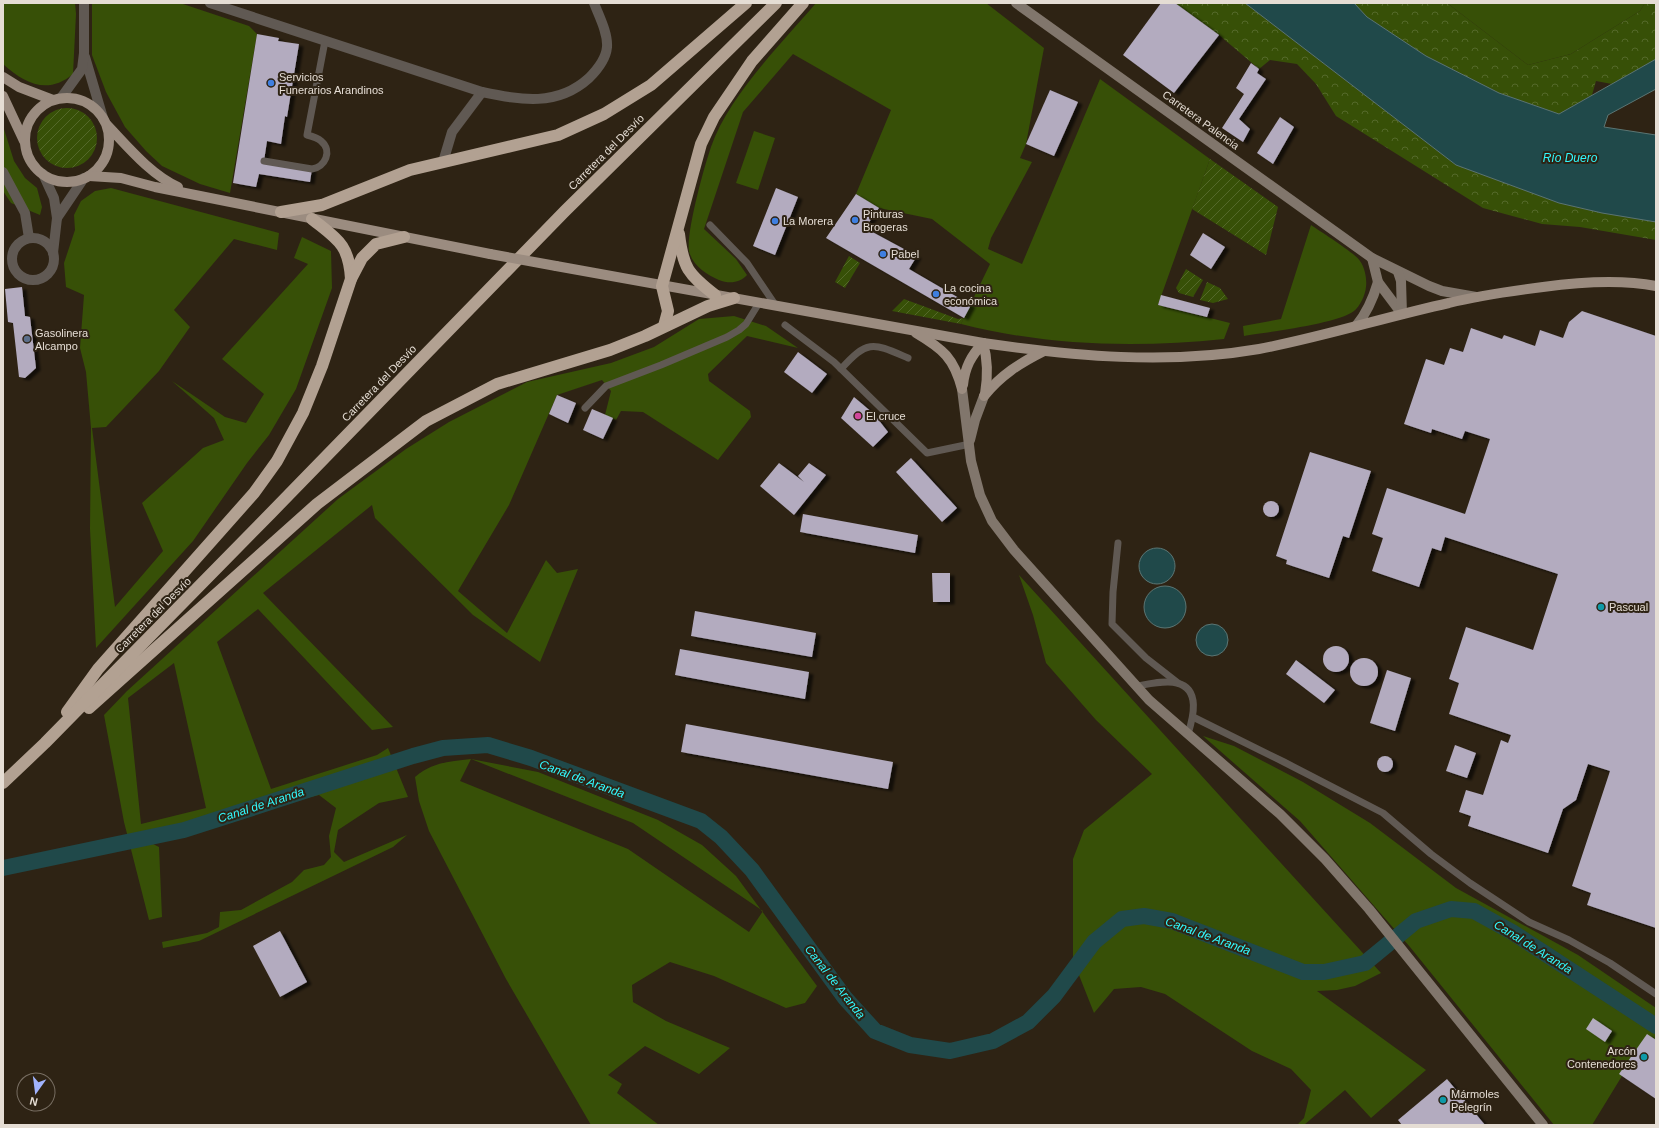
<svg xmlns="http://www.w3.org/2000/svg" width="1659" height="1128" font-family="Helvetica,sans-serif">
	<defs>
		<pattern id="forest-crowns" width="20" height="18" patternUnits="userSpaceOnUse"><rect width="20" height="18" fill="#375007"/><path d="M2 6a3 3 0 1 1 6 0M12 15a3 3 0 1 1 6 0" fill="none" stroke="#54692a"/></pattern>
		<pattern id="garden-furrows" width="10" height="10" patternUnits="userSpaceOnUse"><rect width="10" height="10" fill="#375007"/><path d="M-1 1l2-2M0 10L10 0M9 11l2-2" fill="none" stroke="#54692a"/></pattern>
		<filter id="shadow"><feDropShadow dx="4.5" dy="2.5" stdDeviation="1" flood-color="#0009"/></filter>
	</defs>
	<rect width="100%" height="100%" fill="#2e2314"/>
	<g fill="#375007" fill-rule="evenodd">
		<path d="M 3,3 L 75,3 L 76,14 L 73,74 C 48,95 25,84 3,64 Z"/>
		<polygon points="92,3 180,3 249,26 257,34 230,193 200,184 162,166 146,151 125,127 106,92 92,55"/>
		<path d="M 816,3 L 986,3 L 1044,48 L 1026,144 L 1020,158 L 1032,162 L 991,238 L 988,249 L 1022,264 L 1100,79 L 1210,159 L 1158,305 L 1230,323 L 1224,339 C 1136,348 1048,346 961,324 L 990,264 L 932,219 L 879,208 L 856,194 L 891,110 L 793,54 L 743,112 L 704,229 L 736,259 L 747,275 C 740,283 729,284 719,280 C 707,275 692,265 689,251 C 686,233 704,167 711,147 C 728,97 781,44 816,3 Z"/>
		<polygon points="1447,3 1645,3 1640,11 1571,54 1528,65"/>
		<polygon points="3,126 14,161 25,178 37,188 42,207 40,215 11,203 3,191"/>
		<polygon points="754,131 775,138 758,190 736,183"/>
		<polygon points="111,188 279,233 277,250 234,239 174,310 190,327 159,371 106,427 92,428 115,607 163,551 142,503 203,448 224,440 214,418 172,381 225,417 246,423 264,394 222,359 308,264 294,258 302,237 331,251 332,288 296,389 269,435 247,463 193,541 96,648 90,529 91,428 86,372 80,348 84,295 66,287 64,263 75,230 74,215 81,201 95,191"/>
		<path d="M 1311,225 C 1321,232 1355,253 1360,261 C 1365,268 1367,279 1366,287 C 1365,296 1360,306 1354,311 C 1337,324 1268,332 1244,336 L 1243,326 L 1281,319 Z"/>
		<path d="M 734,316 L 766,326 L 798,348 L 747,336 L 708,374 L 709,381 L 750,411 L 751,417 L 718,460 L 643,412 L 621,411 L 616,420 L 605,415 L 611,391 L 602,380 L 557,395 L 509,505 L 458,591 L 507,633 L 546,560 L 557,573 L 578,569 L 540,662 L 473,615 L 375,518 L 372,505 L 263,593 L 393,727 L 372,730 L 258,609 L 217,642 L 271,789 L 377,755 L 388,748 L 408,797 L 379,803 L 338,830 L 334,852 L 344,862 L 407,835 L 393,847 L 199,941 L 163,948 L 162,942 L 207,933 L 219,927 L 220,912 L 241,910 L 292,882 L 304,870 L 324,865 L 331,857 L 329,836 L 336,808 L 319,795 L 282,804 L 209,829 L 145,840 L 159,847 L 162,917 L 149,920 L 124,822 L 104,715 L 127,691 L 338,499 L 406,449 L 449,422 L 527,382 L 611,363 L 654,347 L 699,319 ZM 174,663 L 206,808 L 141,824 L 128,698 Z"/>
		<polygon points="1019,575 1381,973 1355,986 1337,990 1317,991 1426,1070 1371,1118 1345,1090 1304,1125 1297,1125 1304,1118 1311,1090 1291,1069 1252,1051 1165,994 1141,987 1114,989 1094,1013 1073,960 1073,859 1084,830 1152,774 1096,720 1046,663 1033,615"/>
		<polygon points="1203,736 1234,746 1303,782 1370,823 1456,888 1578,955 1656,1008 1656,1040 1620,1074 1622,1076 1592,1125 1554,1125 1410,947 1300,821"/>
		<path d="M 471,759 L 538,772 L 658,820 L 702,845 L 736,876 L 817,986 L 805,1003 L 786,1008 L 714,976 L 670,962 L 632,985 L 633,1002 L 666,1021 L 730,1048 L 699,1074 L 645,1046 L 608,1075 L 622,1084 L 617,1093 L 659,1125 L 591,1125 L 506,979 L 429,831 L 419,801 L 415,777 C 432,762 449,762 471,759 ZM 471,759 L 633,823 L 763,911 L 749,932 L 628,849 L 460,781 Z"/>
	</g>
	<g fill="url(#forest-crowns)">
		<polygon points="1175,3 1245,3 1456,165 1559,203 1602,213 1656,222 1656,240 1580,227 1542,224 1483,208 1336,116 1316,84 1297,64 1270,60 1259,69 1219,35"/>
		<polygon points="1354,3 1447,3 1528,65 1571,54 1640,11 1645,3 1656,3 1656,59 1612,84 1596,81 1592,95 1559,114 1499,93 1426,56 1367,17"/>
	</g>
	<g fill="url(#garden-furrows)">
		<circle cx="67" cy="138" r="30"/>
		<polygon points="1210,159 1278,207 1266,255 1192,209"/>
		<polygon points="849,256 860,263 845,288 835,282"/>
		<polygon points="1186,269 1203,280 1193,297 1179,293 1176,288"/>
		<polygon points="1207,282 1220,288 1228,299 1213,303 1200,300"/>
		<polygon points="904,299 958,319 964,318 961,324 892,311"/>
	</g>
	<g fill="#20494a" stroke="#5b7573">
		<polygon points="1245,3 1354,3 1367,17 1426,56 1499,93 1559,114 1656,59 1656,89 1608,115 1604,127 1656,135 1656,222 1602,213 1559,203 1456,165"/>
		<circle cx="1157" cy="566" r="18"/>
		<circle cx="1165" cy="607" r="21"/>
		<circle cx="1212" cy="640" r="16"/>
	</g>
	<g fill="none" stroke-linecap="round" stroke-linejoin="round">
		<polyline stroke="#20494a" stroke-width="16" points="3,868 184,830 413,756 443,748 488,745 531,758 701,821 721,837 752,870 845,998 875,1031 910,1045 950,1051 993,1041 1028,1022 1054,996 1094,942 1122,919 1144,916 1172,921 1303,972 1324,972 1365,963 1416,921 1451,909 1474,911 1512,932 1656,1026"/>
	</g>
	<g fill="#b3abbf" filter="url(#shadow)">
		<polygon points="1161,3 1175,3 1219,35 1174,93 1123,55"/>
		<polygon points="257,34 279,38 278,41 299,44 287,117 285,116 281,144 267,141 264,161 312,169 310,182 259,174 256,187 233,183"/>
		<polygon points="1251,63 1259,69 1257,73 1266,79 1239,119 1250,129 1243,142 1222,128 1244,94 1236,88"/>
		<polygon points="1050,90 1078,102 1054,156 1026,144"/>
		<polygon points="1280,117 1294,127 1273,164 1257,153"/>
		<polygon points="776,188 798,197 775,255 753,246"/>
		<polygon points="856,194 879,208 865,228 917,256 909,269 971,305 964,318 826,238"/>
		<polygon points="1203,233 1225,247 1211,269 1190,255"/>
		<polygon points="22,287 25,316 30,317 36,368 25,378 19,377 13,323 8,322 5,289"/>
		<polygon points="1161,295 1210,308 1207,317 1158,305"/>
		<polygon points="1582,311 1656,336 1656,928 1587,905 1591,893 1572,886 1610,771 1588,764 1576,800 1563,809 1548,853 1468,826 1471,816 1459,812 1466,790 1483,795 1501,740 1508,743 1511,735 1449,714 1459,683 1449,679 1466,627 1533,650 1558,574 1445,537 1441,551 1432,548 1419,587 1372,571 1383,538 1372,534 1387,488 1465,514 1490,439 1465,431 1462,439 1432,429 1431,433 1404,424 1426,359 1444,365 1450,348 1463,352 1471,328 1502,339 1504,335 1535,346 1540,330 1563,338 1569,322"/>
		<polygon points="798,352 827,374 812,393 784,372"/>
		<polygon points="557,395 576,403 568,423 549,414"/>
		<polygon points="854,397 874,414 888,432 873,447 841,418"/>
		<polygon points="592,409 613,418 603,439 583,430"/>
		<polygon points="1310,452 1371,471 1349,538 1343,536 1329,578 1286,564 1287,560 1276,556"/>
		<polygon points="911,458 957,508 942,522 896,472"/>
		<polygon points="779,463 804,482 798,476 809,463 826,475 794,515 760,486"/>
		<circle cx="1271" cy="509" r="8"/>
		<polygon points="803,514 918,535 915,553 800,532"/>
		<polygon points="932,573 950,573 950,602 933,602"/>
		<polygon points="695,611 816,633 812,657 691,636"/>
		<circle cx="1336" cy="659" r="13"/>
		<polygon points="680,649 809,672 805,699 675,675"/>
		<circle cx="1364" cy="672" r="14"/>
		<polygon points="1296,660 1335,690 1324,703 1286,674"/>
		<polygon points="1387,670 1411,678 1395,731 1370,723"/>
		<polygon points="686,724 893,762 888,789 681,752"/>
		<polygon points="1455,745 1476,753 1467,778 1446,771"/>
		<circle cx="1385" cy="764" r="8"/>
		<polygon points="280,931 307,982 280,997 253,946"/>
		<polygon points="1593,1018 1612,1031 1605,1042 1586,1029"/>
		<polygon points="1647,1034 1656,1040 1656,1099 1619,1074"/>
		<polygon points="1447,1079 1485,1125 1402,1125 1398,1120"/>
	</g>
	<g fill="none" stroke-linecap="round" stroke-linejoin="round">
		<g stroke="#605953" stroke-width="7">
			<path d="M 264,161 L 312,169 C 325,167 333,151 321,141 C 318,138 311,136 307,135 L 325,41"/>
			<polyline points="710,225 747,263 776,306"/>
			<polyline points="785,325 834,362 927,453 970,444"/>
			<path d="M 841,369 C 868,339 873,343 908,358"/>
			<polyline points="585,408 606,386 661,365 727,337 739,330 746,324 759,303"/>
			<polyline points="1118,543 1113,592 1112,624 1146,658 1178,683"/>
			<path d="M 1137,686 C 1149,684 1165,680 1177,683 C 1201,689 1193,718 1188,734"/>
			<polyline points="1193,717 1284,762 1383,813 1431,854 1470,883 1529,922 1569,940 1610,963 1656,994"/>
		</g>
		<g stroke="#605953" stroke-width="10">
			<polyline points="210,3 482,92 452,132 443,162"/>
			<polyline points="85,57 103,118"/>
			<path d="M 482,92 C 521,100 557,107 589,78 C 597,70 606,59 607,47 C 608,33 599,16 594,3"/>
			<polyline points="61,98 82,69 84,53 84,3"/>
			<polyline points="3,172 25,213 29,238"/>
			<polyline points="43,174 54,198 57,218 53,253"/>
			<polyline points="57,218 84,178"/>
			<circle cx="33" cy="259" r="21"/>
		</g>
		<g stroke="#81766c" stroke-width="10">
			<polyline points="1016,3 1372,258 1429,286 1442,291 1476,297"/>
			<polyline points="1372,258 1378,282 1402,314"/>
			<polyline points="1398,272 1401,281 1402,314"/>
			<path d="M 1356,326 C 1367,313 1373,299 1378,282"/>
			<polyline points="962,389 971,461 980,495 992,521 1014,550 1149,700 1280,814 1325,859 1369,909 1543,1125"/>
			<polyline points="970,440 975,420 984,396"/>
		</g>
		<g stroke="#9b8c80" stroke-width="10">
			<polyline points="3,77 19,87 53,100"/>
			<polyline points="3,96 24,141"/>
			<circle cx="67" cy="140" r="42"/>
			<path d="M 107,125 C 128,147 150,174 178,187"/>
			<polyline points="89,176 121,178 155,187 490,254"/>
			<path d="M 556,266 L 983,343 C 1075,356 1166,365 1259,349 C 1323,337 1385,317 1449,303 C 1480,295 1511,291 1543,287 C 1580,282 1619,279 1656,286"/>
			<path d="M 916,333 C 943,349 954,358 962,389"/>
			<path d="M 983,343 C 988,360 988,376 985,394"/>
			<path d="M 963,385 C 965,367 971,356 983,343"/>
			<path d="M 984,396 C 1001,375 1020,363 1044,351"/>
		</g>
		<g stroke="#b2a192" stroke-width="12">
			<polyline points="281,212 322,205 410,170 558,135 604,114 651,85 746,3"/>
			<path d="M 312,219 C 337,239 349,244 351,279"/>
			<path d="M 679,234 C 683,268 688,274 715,295"/>
			<polyline points="664,326 668,311 662,286 701,144 714,117 752,61 803,3"/>
			<polyline points="89,708 317,504 426,421 497,384 610,350 645,336 708,306 734,298"/>
			<polyline points="67,712 98,669 254,493 277,461 303,413 322,366 351,279 362,258 376,244 404,237"/>
			<polyline points="3,783 45,743 271,513 565,211 776,3"/>
		</g>
		<polyline stroke="#9b8c80" stroke-width="10" points="490,254 556,266"/>
	</g>
	<g fill="#3f7fe0" stroke="#2e2314" stroke-width="1.5">
		<circle cx="271" cy="83" r="4"/>
		<circle cx="855" cy="220" r="4"/>
		<circle cx="775" cy="221" r="4"/>
		<circle cx="883" cy="254" r="4"/>
		<circle cx="936" cy="294" r="4"/>
	</g>
	<circle fill="#5c6f8a" stroke="#2e2314" stroke-width="1.5" cx="27" cy="339" r="4"/>
	<circle fill="#d1479c" stroke="#2e2314" stroke-width="1.5" cx="858" cy="416" r="4"/>
	<g fill="#0f9aa8" stroke="#2e2314" stroke-width="1.5">
		<circle cx="1601" cy="607" r="4"/>
		<circle cx="1644" cy="1057" r="4"/>
		<circle cx="1443" cy="1100" r="4"/>
	</g>
	<g text-anchor="middle" dominant-baseline="central" stroke-width="4" stroke-linejoin="round" paint-order="stroke">
		<g font-size="11" fill="#e5ddd4" stroke="#2e2314" text-anchor="start">
			<text x="279" y="77">Servicios<tspan x="279" dy="13">Funerarios Arandinos</tspan></text>
			<text x="863" y="214">Pinturas<tspan x="863" dy="13">Brogeras</tspan></text>
			<text x="783" y="221">La Morera</text>
			<text x="891" y="254">Pabel</text>
			<text x="944" y="288">La cocina<tspan x="944" dy="13">económica</tspan></text>
			<text x="35" y="333">Gasolinera<tspan x="35" dy="13">Alcampo</tspan></text>
			<text x="866" y="416">El cruce</text>
			<text x="1609" y="607">Pascual</text>
			<text x="1636" y="1051" text-anchor="end">Arcón<tspan x="1636" dy="13">Contenedores</tspan></text>
			<text x="1451" y="1094">Mármoles<tspan x="1451" dy="13">Pelegrín</tspan></text>
		</g>
		<g font-size="11" fill="#e5ddd4" stroke="#2e2314">
			<text transform="translate(1201 120) rotate(36)">Carretera Palencia</text>
			<text transform="translate(606 152) rotate(-45)">Carretera del Desvío</text>
			<text transform="translate(379 383) rotate(-46)">Carretera del Desvío</text>
			<text transform="translate(153 615) rotate(-45)">Carretera del Desvío</text>
		</g>
		<g font-size="12" font-style="italic" fill="#31f9fe" stroke="#2e2314">
			<text x="1570" y="158">Río Duero</text>
			<text transform="translate(582 779) rotate(20)">Canal de Aranda</text>
			<text transform="translate(261 805) rotate(-18)">Canal de Aranda</text>
			<text transform="translate(1208 936) rotate(20)">Canal de Aranda</text>
			<text transform="translate(1533 947) rotate(32)">Canal de Aranda</text>
			<text transform="translate(835 982) rotate(52)">Canal de Aranda</text>
		</g>
	</g>
	<rect width="1659" height="1128" fill="none" stroke="#e5ddd4" stroke-width="8"/>
	<g transform="translate(36 1092) rotate(194)"><circle r="19" fill="#2e2314" stroke="#776d61"/>
	<path d="M0-3L7 15L0 10L-7 15Z" fill="#a1b3fd"/>
	<text y="-6" font-size="11" font-weight="bold" text-anchor="middle" fill="#e5ddd4">N</text>
	</g>
</svg>
